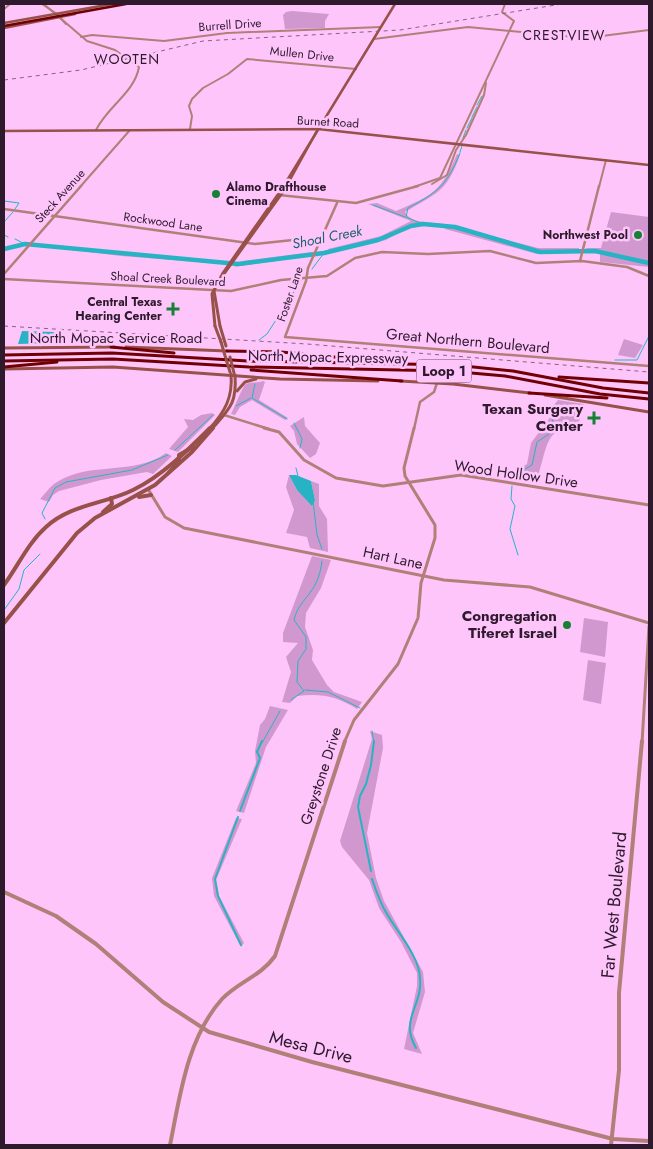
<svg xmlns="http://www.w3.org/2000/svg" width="653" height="1149" font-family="Jost,sans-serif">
	<rect width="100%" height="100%" fill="#fec5fb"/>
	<g fill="#d198cf">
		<polygon points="292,11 329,14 325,21 325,28 285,29 283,15 286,12"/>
		<path d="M 457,154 L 460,155 C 447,192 437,193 405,212 C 411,224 432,222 444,224 L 443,226 L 423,224 L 411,226 L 386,240 L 332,253 L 328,249 L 381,236 L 411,221 L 368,204 L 377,203 L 396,211 C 433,195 441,192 457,154 Z"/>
		<polygon points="611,212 649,217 649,267 600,262 600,253 585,252 586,248 601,248"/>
		<polygon points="446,224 538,248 579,248 578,252 537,254 445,229"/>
		<polygon points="33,243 227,262 225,264 121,256 31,245"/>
		<polygon points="312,252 310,256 234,267 243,261"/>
		<polygon points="624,339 643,345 635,358 618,355"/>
		<path d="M 263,381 L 265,382 L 259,400 L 288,418 L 285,420 L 252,400 L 240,407 L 235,415 L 231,414 C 234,409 243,385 246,384 C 251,382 258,383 263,381 Z"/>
		<path d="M 558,400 L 584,404 L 579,422 C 544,430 548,445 538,476 L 525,481 L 510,479 L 516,472 L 527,464 L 531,443 L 552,415 L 554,405 Z"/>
		<polygon points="212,413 215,415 178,452 169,449 188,427 184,419 193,420 201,415"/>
		<polygon points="304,417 305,426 320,443 316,454 310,458 297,444 294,431 290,426"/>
		<path d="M 166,453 L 172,456 L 153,474 L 147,472 L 101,480 L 59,491 L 53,495 L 49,502 L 40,499 C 45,494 50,486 57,482 C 90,461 134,476 166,453 Z"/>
		<polygon points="289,475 297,490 315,500 311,481 319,484 319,506 327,519 328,552 310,548 307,537 286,533 294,510 286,487"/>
		<path d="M 312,556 L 331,560 L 321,588 L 306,613 L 305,627 L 313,650 L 312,660 L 327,685 L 334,692 L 362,702 L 357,709 C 337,696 320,693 297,696 L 290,703 L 282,702 L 291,672 L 286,657 L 298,643 L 283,642 L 283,633 Z"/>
		<polygon points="584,618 608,622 605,657 580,652"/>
		<polygon points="588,660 606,663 601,704 583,700"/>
		<polygon points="270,706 288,710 266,747 244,813 236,811 256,763 255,751 260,725 265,719"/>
		<polygon points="370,731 382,735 383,748 367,833 376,878 384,901 423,972 425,992 413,1033 422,1054 404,1049 417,986 417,973 401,942 379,908 369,880 342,847 340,841 372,739"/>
		<polygon points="236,818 242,819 216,880 219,896 244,943 241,947 214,896 212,878"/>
	</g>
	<g fill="#28b3c4">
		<polygon points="22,331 54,332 51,343 18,344"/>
		<polygon points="289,475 296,475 311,481 315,500 312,506 297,490"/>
	</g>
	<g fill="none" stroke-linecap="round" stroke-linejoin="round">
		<g stroke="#28b3c4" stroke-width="1">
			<polyline points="477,105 482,96"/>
			<polyline points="472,117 477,107"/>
			<polyline points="467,128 472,118"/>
			<polyline points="463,138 466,130"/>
			<polyline points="460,152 462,146"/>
			<polyline points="4,201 19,203 15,209"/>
			<polyline points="373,205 405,217"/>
			<polyline points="4,222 13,212"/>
			<path d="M 422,224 L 406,217 L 408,208 C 437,193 448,184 460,153"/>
			<polyline points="4,235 8,237"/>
			<polyline points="15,239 25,244"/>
			<polyline points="312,269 324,253"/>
			<polyline points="259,340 267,334 301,281"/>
			<polyline points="615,360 637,360 649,336"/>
			<polyline points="255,384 252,398 287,419"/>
			<polyline points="236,406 251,398"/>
			<polyline points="294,423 302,439 300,448"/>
			<polyline points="175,450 213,415"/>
			<polyline points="296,468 298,476"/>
			<polyline points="514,479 520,472 532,465 537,442 549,434 557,404"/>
			<polyline points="512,486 511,499 515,506 510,529 518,555"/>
			<polyline points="313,501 317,535 322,549"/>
			<polyline points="45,519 42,513 55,488 66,482 132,470 168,455"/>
			<polyline points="4,610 19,589 24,570 40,554"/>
			<polyline points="305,690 328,692 360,708"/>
			<path d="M 291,700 L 304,691 L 297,682 L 298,661 L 306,649 L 306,637 L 294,620 C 297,605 308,598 315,585 C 319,578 321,569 322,561"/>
			<polyline points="372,731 374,743"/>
			<polyline points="262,743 280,711"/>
		</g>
		<g stroke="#28b3c4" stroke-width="2">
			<polyline points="240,811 260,758 257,752 262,741"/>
			<polyline points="238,817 215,879 218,896 241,945"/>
			<polyline points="371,871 358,807 360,796 366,784 371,765 374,741"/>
			<path d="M 372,879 C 376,891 380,903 387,914 C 398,933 419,956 420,978 C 423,1006 399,1019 416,1048"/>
		</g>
		<polyline stroke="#28b3c4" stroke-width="4.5" points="4,249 25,244 238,264 324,253 378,240 411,226 423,224 455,227 540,252 595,251 649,263"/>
		<g stroke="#b17f78" stroke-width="2">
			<polyline points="42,4 57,14 66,24"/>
			<path d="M 46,6 L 87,41 L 115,50 L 139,67 C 135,92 107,107 96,130"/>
			<polyline points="4,9 10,4"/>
			<polyline points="81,37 92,35 164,41 227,33 381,27"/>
			<polyline points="374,39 468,27 586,38 649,30"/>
			<polyline points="190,129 192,116 189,106 192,99 203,88 228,74 247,59 356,69"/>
			<polyline points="432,184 447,175 456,150 466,135 484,95 486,83"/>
			<polyline points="80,187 130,130"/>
			<polyline points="414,187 440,178 514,21 502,12 505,4"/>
			<polyline points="599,187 606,160"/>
		</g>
		<g stroke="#b17f78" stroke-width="2.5">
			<polyline points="279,195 356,203 418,186"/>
			<polyline points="337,203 308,268 306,281 285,337 649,366"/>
			<polyline points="4,209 255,244 293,240 319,242"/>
			<polyline points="580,261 599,186"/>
			<polyline points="4,274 81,186"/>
			<polyline points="4,279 231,291 281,280 327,276 355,258 382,252 428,254 490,251 536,263 582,261 627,267 649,276"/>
			<polyline points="224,415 269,429"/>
			<polyline points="414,429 420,402 434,392 437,383"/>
		</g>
		<g stroke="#b17f78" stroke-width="3">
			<polyline points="264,428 279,432 304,460 336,478 383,486 461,475 649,505"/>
			<polyline points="148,489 165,517 184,528 444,580 530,587 649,623"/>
			<polyline points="344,743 354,720 398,664 418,618 421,583 435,538 435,525 405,476 404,468 414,428"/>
			<polyline points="642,743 649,626"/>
		</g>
		<g stroke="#b17f78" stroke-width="4">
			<polyline points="4,892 56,916 96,944 163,1002 209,1032 312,1062 613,1139 649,1141"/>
			<path d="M 170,1145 C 180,1096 187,1038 222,999 C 238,982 261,976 275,956 L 345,741"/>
			<polyline points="611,1145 619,1070 619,993 642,741"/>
		</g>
		<g stroke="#985149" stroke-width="2.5">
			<polyline points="4,23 112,4"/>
			<polyline points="4,28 75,14"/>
			<polyline points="4,131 318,129 649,165"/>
			<polyline points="283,187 395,4"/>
			<polyline points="286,187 318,129"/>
		</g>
		<g stroke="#985149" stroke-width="3">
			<polyline points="223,275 287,186"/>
			<polyline points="214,291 220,326"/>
			<polyline points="215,326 212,294 223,273 284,186"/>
			<polyline points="221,342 226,359"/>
			<polyline points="126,347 227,351"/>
			<polyline points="4,348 114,347"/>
			<polyline points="4,369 113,367 280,379 378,381"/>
			<polyline points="400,381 453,384 530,393"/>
			<polyline points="237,391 245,382 256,379"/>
			<polyline points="545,395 649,412"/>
			<path d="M 209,429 C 225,412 233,397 231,374"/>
			<path d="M 212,429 C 230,408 237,403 235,375"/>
		</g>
		<g stroke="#985149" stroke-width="4">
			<polyline points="169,472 179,461 179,455 193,447"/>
			<polyline points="139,497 151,495"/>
			<polyline points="103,512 112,504 111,498"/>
			<path d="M 4,585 C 18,566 28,543 46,527 C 71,504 105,504 133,490 C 162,476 188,450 210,428"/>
			<polyline points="4,623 77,533 95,518 155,485 192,452 213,428"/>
		</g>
		<g stroke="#700003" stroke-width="3">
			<polyline points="111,347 174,353"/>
			<polyline points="227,351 281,352 366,360"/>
			<polyline points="4,355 112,353 248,361 454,365 513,371 603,388 649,393"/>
			<polyline points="4,361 113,359 249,367 449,371 505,376 600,394 649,399"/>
			<polyline points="4,367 57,362"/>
			<polyline points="251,370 402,381"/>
			<polyline points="559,377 649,383"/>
			<polyline points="529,393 607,398"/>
		</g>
		<g stroke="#876285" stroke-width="1" stroke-dasharray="4 4" stroke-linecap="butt">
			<polyline points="4,80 81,70 203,41 400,30 562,4"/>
			<polyline points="4,326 307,344 649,372"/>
		</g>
		<g stroke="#985149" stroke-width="3">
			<polyline points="215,326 221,342"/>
			<polyline points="220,326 226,346"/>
			<polyline points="230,357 234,373"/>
			<polyline points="226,359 230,372"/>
		</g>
		<polyline stroke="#700003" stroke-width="2.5" points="4,26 126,4"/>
	</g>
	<g fill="#168035" stroke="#fec5fb" stroke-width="2">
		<circle cx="216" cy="194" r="5"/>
		<circle cx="638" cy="235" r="5"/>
		<path d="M170.5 301.5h5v5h5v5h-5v5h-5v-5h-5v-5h5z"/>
		<path d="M591.5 410.5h5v5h5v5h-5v5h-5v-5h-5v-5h5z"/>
		<circle cx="567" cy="625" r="5"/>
	</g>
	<g text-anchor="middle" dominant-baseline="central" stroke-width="5" stroke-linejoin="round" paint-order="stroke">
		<g font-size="12" fill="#2e192d" stroke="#fec5fb">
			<text transform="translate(230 25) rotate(-4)">Burrell Drive</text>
			<text transform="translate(302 54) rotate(6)">Mullen Drive</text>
			<text transform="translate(328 122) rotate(3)">Burnet Road</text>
			<text transform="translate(60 196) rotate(-48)">Steck Avenue</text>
			<text transform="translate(163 222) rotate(8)">Rockwood Lane</text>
			<text transform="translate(168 279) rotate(3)">Shoal Creek Boulevard</text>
			<text transform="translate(290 294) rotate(-71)">Foster Lane</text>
		</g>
		<g font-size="12" font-weight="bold" fill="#2e192d" stroke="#fec5fb" text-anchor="end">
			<text x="226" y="187" text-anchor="start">Alamo Drafthouse<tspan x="226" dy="14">Cinema</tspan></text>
			<text x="628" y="235">Northwest Pool</text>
			<text x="162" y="302">Central Texas<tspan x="162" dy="14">Hearing Center</tspan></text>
		</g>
		<g font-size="14" letter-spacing="1" fill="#2e192d" stroke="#fec5fb">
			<text x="564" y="35">CRESTVIEW</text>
			<text x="127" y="59">WOOTEN</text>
		</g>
		<g font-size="14" font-style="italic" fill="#1c626b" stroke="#fec5fb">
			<text transform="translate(327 237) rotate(-11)">Shoal Creek</text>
		</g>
		<rect fill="#fec5fb" stroke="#6c4d6b" stroke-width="1" x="416.5" y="359.5" width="55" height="23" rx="4"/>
		<g font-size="14" font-weight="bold" fill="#2e192d">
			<text x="444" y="371">Loop 1</text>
		</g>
		<g font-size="15" fill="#2e192d" stroke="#fec5fb">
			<text x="116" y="338">North Mopac Service Road</text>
			<text transform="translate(468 341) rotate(5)">Great Northern Boulevard</text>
			<text transform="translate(328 357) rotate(1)">North Mopac Expressway</text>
			<text transform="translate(516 474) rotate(8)">Wood Hollow Drive</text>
			<text transform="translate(393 558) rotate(12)">Hart Lane</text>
			<text transform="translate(321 776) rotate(-72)">Greystone Drive</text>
		</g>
		<g font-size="15" font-weight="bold" fill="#2e192d" stroke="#fec5fb" text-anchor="end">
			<text x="583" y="409">Texan Surgery<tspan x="583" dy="17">Center</tspan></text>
			<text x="557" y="616">Congregation<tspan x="557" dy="17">Tiferet Israel</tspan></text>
		</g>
		<g font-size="18" fill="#2e192d" stroke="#fec5fb">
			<text transform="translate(614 905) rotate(-85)">Far West Boulevard</text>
			<text transform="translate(311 1047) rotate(14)">Mesa Drive</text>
		</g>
	</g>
	<rect width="653" height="1149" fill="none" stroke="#2e192d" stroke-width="10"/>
</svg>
